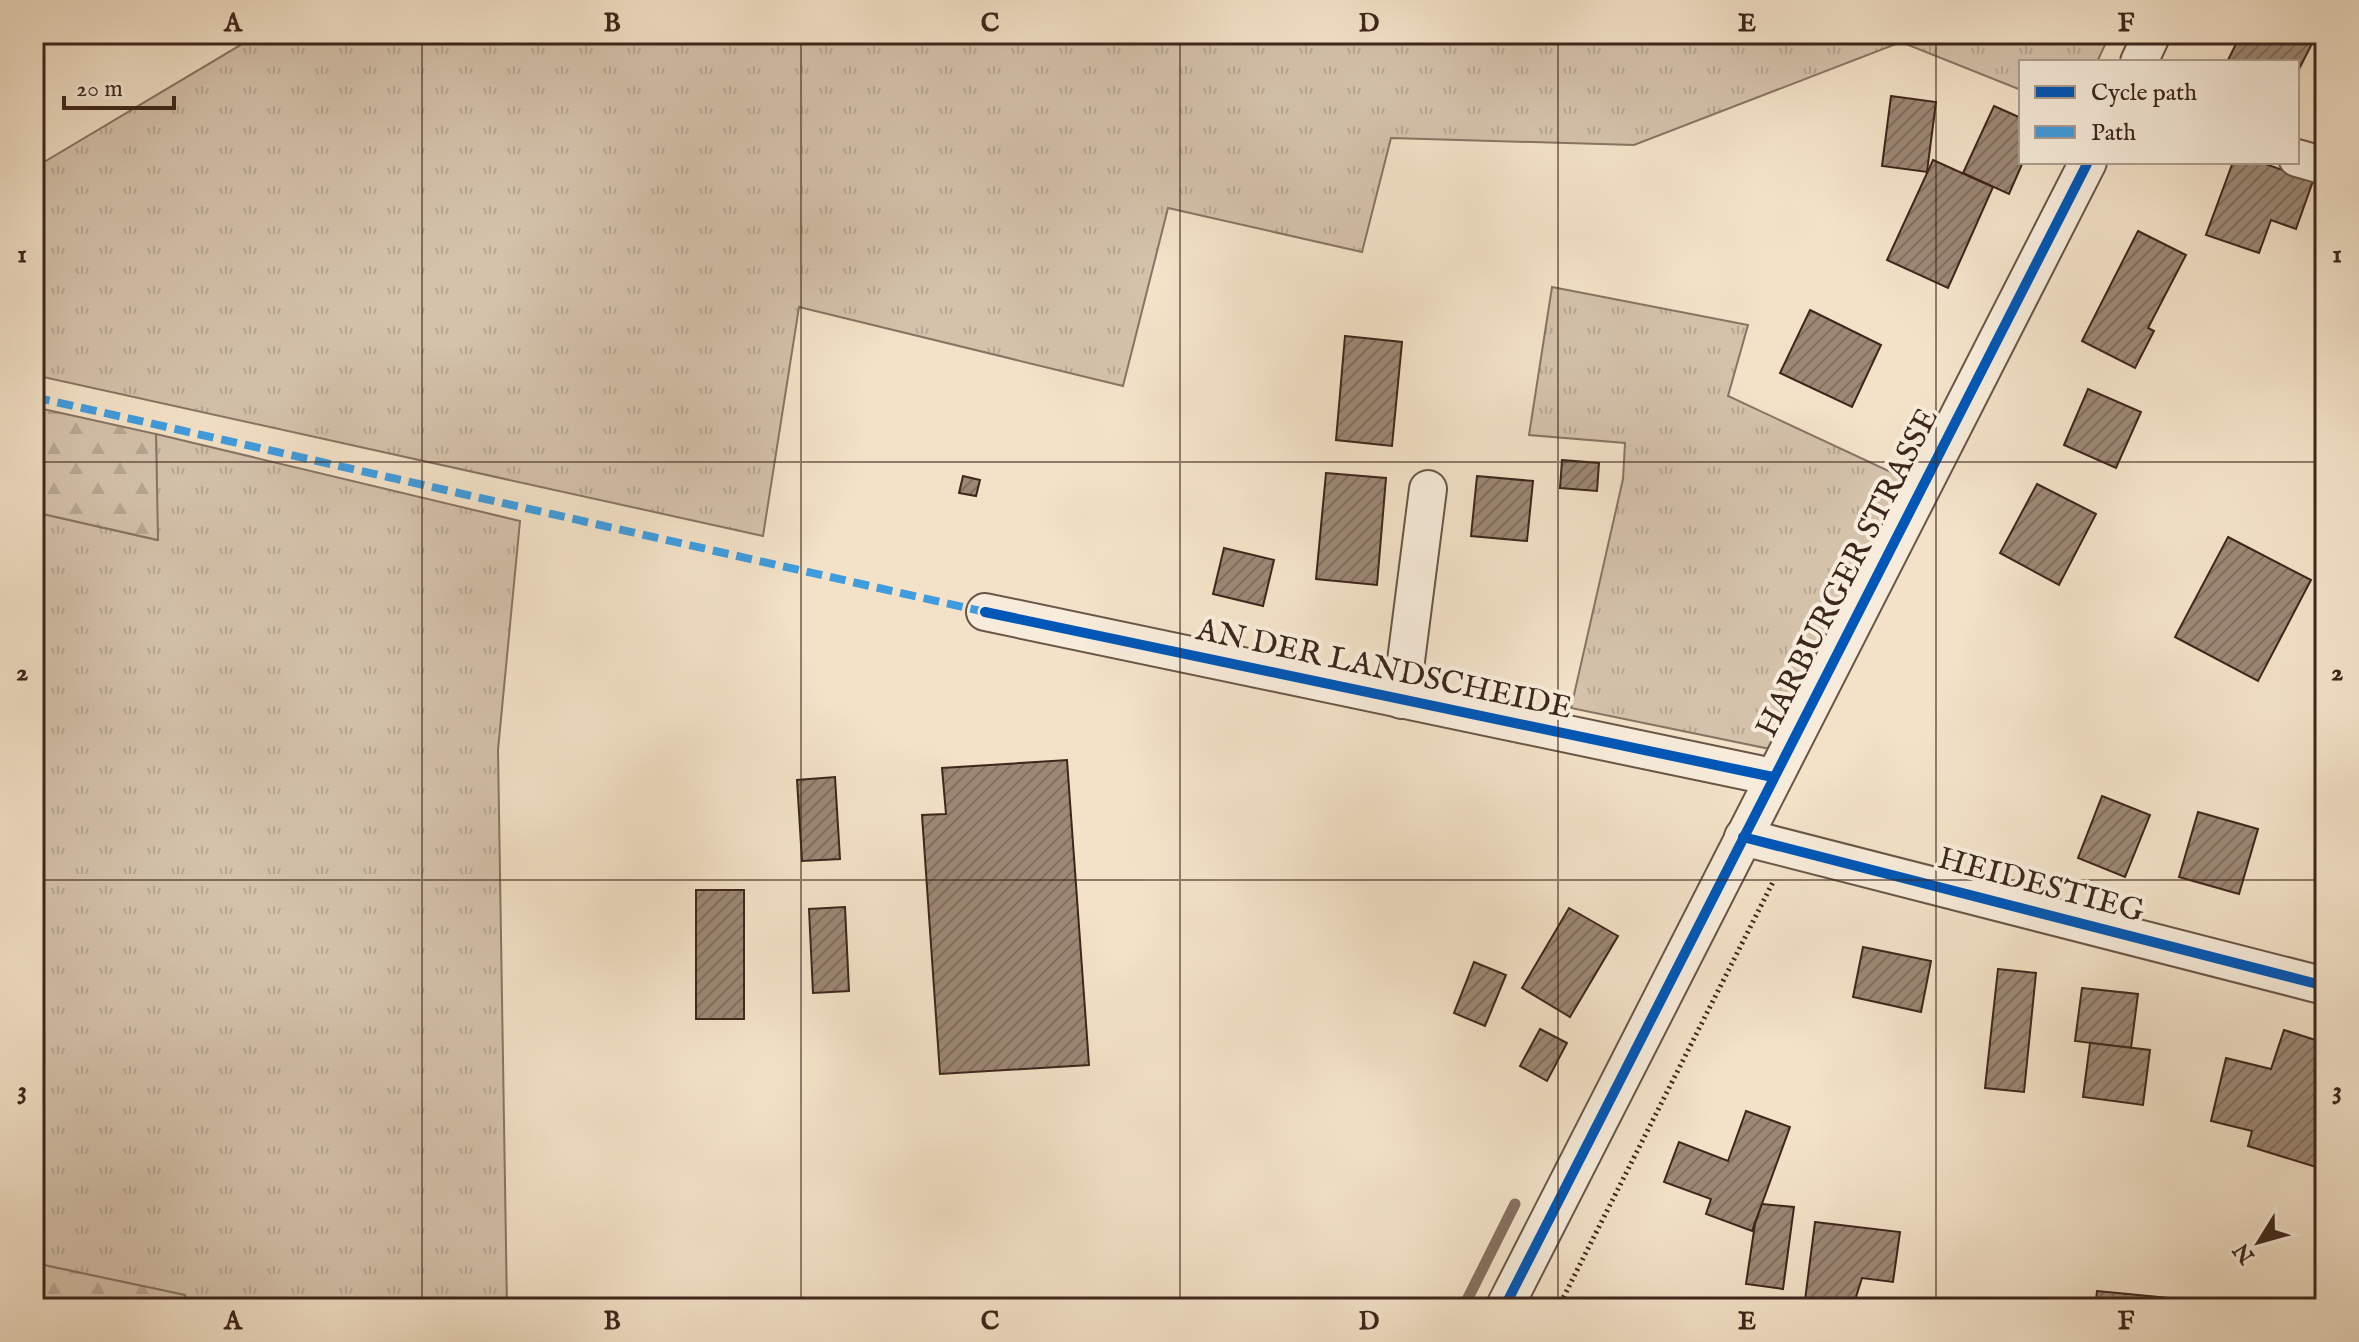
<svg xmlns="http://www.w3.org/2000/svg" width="2359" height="1342" font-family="'IM FELL English',serif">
	<defs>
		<pattern id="grass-tufts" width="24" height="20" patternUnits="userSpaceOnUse" patternTransform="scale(2)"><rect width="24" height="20" fill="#d4c2ab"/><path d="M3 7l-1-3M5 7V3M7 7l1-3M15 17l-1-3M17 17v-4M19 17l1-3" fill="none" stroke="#b7a793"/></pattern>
		<pattern id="forest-firs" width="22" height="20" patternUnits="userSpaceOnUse" patternTransform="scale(2)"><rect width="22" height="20" fill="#d4c2ab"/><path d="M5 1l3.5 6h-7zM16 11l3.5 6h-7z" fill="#b7a793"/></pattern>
		<pattern id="building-hatch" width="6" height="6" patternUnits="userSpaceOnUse" patternTransform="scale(2)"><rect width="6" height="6" fill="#9c8875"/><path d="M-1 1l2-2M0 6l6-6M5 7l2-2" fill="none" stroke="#806f5f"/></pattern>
	</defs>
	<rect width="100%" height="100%" fill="#f3e2c8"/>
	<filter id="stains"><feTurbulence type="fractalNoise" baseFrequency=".0025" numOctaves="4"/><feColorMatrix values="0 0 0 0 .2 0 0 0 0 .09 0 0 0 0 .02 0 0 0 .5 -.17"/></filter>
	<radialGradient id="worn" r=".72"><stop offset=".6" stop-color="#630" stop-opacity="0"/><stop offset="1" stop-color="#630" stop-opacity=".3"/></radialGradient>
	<g fill="url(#grass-tufts)" stroke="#887464" stroke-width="2">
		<polygon points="259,34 2110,34 2097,62 2021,62 2021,90 1901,42 1634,145 1391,138 1362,252 1168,208 1123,386 799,307 763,536 34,375 34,168"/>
		<polygon points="1552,287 1748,325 1728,396 1908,480 1775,750 1571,708 1623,479 1625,443 1529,435"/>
		<polygon points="156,434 520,521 498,750 507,1308 186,1308 185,1295 34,1263 34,512 157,540"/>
	</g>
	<g fill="url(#forest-firs)" stroke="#887464" stroke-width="2">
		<polygon points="34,407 156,434 158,540 34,512"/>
		<polygon points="34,1263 185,1295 186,1308 34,1308"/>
	</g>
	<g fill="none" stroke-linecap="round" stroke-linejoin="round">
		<polyline stroke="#857060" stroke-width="11" points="1463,1308 1515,1204"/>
	</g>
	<g fill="url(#building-hatch)" stroke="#3d261c" stroke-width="2">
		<polygon points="2241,34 2317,34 2297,73 2297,62 2227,62"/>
		<polygon points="1891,96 1936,102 1927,172 1882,166"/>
		<polygon points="1994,106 2021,118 2021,162 2023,162 2009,194 1963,173"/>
		<polygon points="1933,160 1993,187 1948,288 1887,260"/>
		<polygon points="2233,162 2260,162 2313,181 2296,229 2271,220 2259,253 2206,235"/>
		<polygon points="2138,231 2186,255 2148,328 2154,331 2135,368 2082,341"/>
		<polygon points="1810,310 1881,345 1852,407 1780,373"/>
		<polygon points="1345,336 1402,342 1392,446 1336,440"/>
		<polygon points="2088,389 2141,412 2116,468 2064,445"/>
		<polygon points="1562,460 1599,463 1597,491 1560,488"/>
		<polygon points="1326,473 1386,478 1377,585 1316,579"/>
		<polygon points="963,476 980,480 976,496 959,493"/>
		<polygon points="1477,476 1533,481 1527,541 1471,536"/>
		<polygon points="2037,484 2096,514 2059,585 2000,553"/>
		<polygon points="2228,537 2311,580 2258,681 2175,637"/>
		<polygon points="1224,548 1274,560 1263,606 1213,594"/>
		<polygon points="1067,760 1089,1065 940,1074 922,815 946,814 942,768"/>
		<polygon points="835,777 840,859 802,861 797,780"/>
		<polygon points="2102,796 2150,815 2125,877 2078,858"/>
		<polygon points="2198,812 2258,829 2239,894 2179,877"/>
		<rect x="696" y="890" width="48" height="129"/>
		<polygon points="845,907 849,991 813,993 809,909"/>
		<polygon points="1569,908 1618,936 1570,1017 1522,988"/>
		<polygon points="1863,947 1931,961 1921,1012 1853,997"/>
		<polygon points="1474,962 1506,975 1485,1026 1454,1013"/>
		<polygon points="1998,969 2036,973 2024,1092 1985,1088"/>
		<polygon points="2082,988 2138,994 2131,1048 2075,1041"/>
		<polygon points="1540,1029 1567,1043 1547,1081 1520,1066"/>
		<polygon points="2284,1030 2325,1043 2325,1138 2316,1167 2248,1146 2252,1131 2211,1121 2226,1058 2271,1069"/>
		<polygon points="2090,1043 2150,1050 2143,1105 2083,1097"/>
		<polygon points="1746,1111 1790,1127 1752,1231 1706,1214 1711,1199 1664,1182 1679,1142 1728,1161"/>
		<polygon points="1762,1204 1794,1207 1783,1289 1746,1284 1755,1224"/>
		<polygon points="1815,1222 1900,1232 1893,1282 1862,1278 1855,1300 1835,1300 1834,1308 1804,1308"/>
		<polygon points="2097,1291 2251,1306 2251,1308 2095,1308"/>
	</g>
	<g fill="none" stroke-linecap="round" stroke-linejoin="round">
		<g stroke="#6a5547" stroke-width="40">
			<g id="minor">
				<polyline points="2139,62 2152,34"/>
				<polyline points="2297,158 2325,166"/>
				<polyline points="985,612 1773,777"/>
				<polyline points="1401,700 1428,489"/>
				<polyline points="1743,837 2325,986"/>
				<polyline points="1504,1308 2088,162"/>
			</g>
		</g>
		<polyline stroke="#3d261c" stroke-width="5" stroke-dasharray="2 4" stroke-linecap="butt" points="1558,1308 1774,880"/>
		<use href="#minor" stroke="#f7ecdb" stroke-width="36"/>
		<polyline stroke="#3f9cdf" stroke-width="8" stroke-dasharray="16 8" stroke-linecap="butt" points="34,397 985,612"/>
		<g stroke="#f7ecdb" stroke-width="15">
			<g id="cycleway">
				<polyline points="985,612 1773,777"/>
				<polyline points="1743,837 2325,986"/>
				<polyline points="1504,1308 2088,162"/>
			</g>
		</g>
		<use href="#cycleway" stroke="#0057b8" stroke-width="10"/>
	</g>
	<path fill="none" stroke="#3d261c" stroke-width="2" stroke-opacity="0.55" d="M 422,34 L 422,1308M 801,34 L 801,1308M 1180,34 L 1180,1308M 1558,34 L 1558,1308M 1936,34 L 1936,1308M 34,462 L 2325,462M 34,880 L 2325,880"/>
	<g text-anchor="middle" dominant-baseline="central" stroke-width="8" stroke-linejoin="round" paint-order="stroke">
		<g font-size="32" fill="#3d261c" stroke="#f7ecdb">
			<text transform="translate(1848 573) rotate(-63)">HARBURGER STRASSE</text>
			<text transform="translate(1384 670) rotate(12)">AN DER LANDSCHEIDE</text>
			<text transform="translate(2041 886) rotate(15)">HEIDESTIEG</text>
		</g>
	</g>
	<rect width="2359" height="1342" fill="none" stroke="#f3e2c8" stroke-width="88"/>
	<rect x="2019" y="60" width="280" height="104" fill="#f7ecdb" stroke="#ad9d8f" stroke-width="2"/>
	<rect x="2035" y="86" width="40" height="12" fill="#0057b8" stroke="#ad9d8f" stroke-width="2"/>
	<text x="2091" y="100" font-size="24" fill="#3d261c">Cycle path</text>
	<rect x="2035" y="126" width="40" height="12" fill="#3f9cdf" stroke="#ad9d8f" stroke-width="2"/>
	<text x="2091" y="140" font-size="24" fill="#3d261c">Path</text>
	<g transform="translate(2259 1242) rotate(233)" stroke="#f7ecdb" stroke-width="6" paint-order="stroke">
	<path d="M0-6L14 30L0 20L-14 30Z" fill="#3d261c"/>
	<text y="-12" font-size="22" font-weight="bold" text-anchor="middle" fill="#3d261c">N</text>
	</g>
	<path d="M64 96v12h110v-12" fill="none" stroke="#3d261c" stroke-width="4"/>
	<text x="76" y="96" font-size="24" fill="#3d261c" stroke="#f7ecdb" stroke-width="6" paint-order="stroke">20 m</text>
	<rect x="44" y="44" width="2271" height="1254" fill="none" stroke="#3d261c" stroke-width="3"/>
	<g font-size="26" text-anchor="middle" font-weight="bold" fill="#3d261c">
		<text x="233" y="31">A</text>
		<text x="612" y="31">B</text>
		<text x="990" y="31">C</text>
		<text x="1369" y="31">D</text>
		<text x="1747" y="31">E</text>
		<text x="2126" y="31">F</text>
		<text x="22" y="262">1</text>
		<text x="2337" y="262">1</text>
		<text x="22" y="680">2</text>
		<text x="2337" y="680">2</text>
		<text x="22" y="1098">3</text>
		<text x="2337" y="1098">3</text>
		<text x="233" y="1329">A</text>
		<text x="612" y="1329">B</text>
		<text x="990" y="1329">C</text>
		<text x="1369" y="1329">D</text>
		<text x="1747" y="1329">E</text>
		<text x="2126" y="1329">F</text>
	</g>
	<rect width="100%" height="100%" filter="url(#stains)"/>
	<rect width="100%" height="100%" fill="url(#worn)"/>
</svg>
